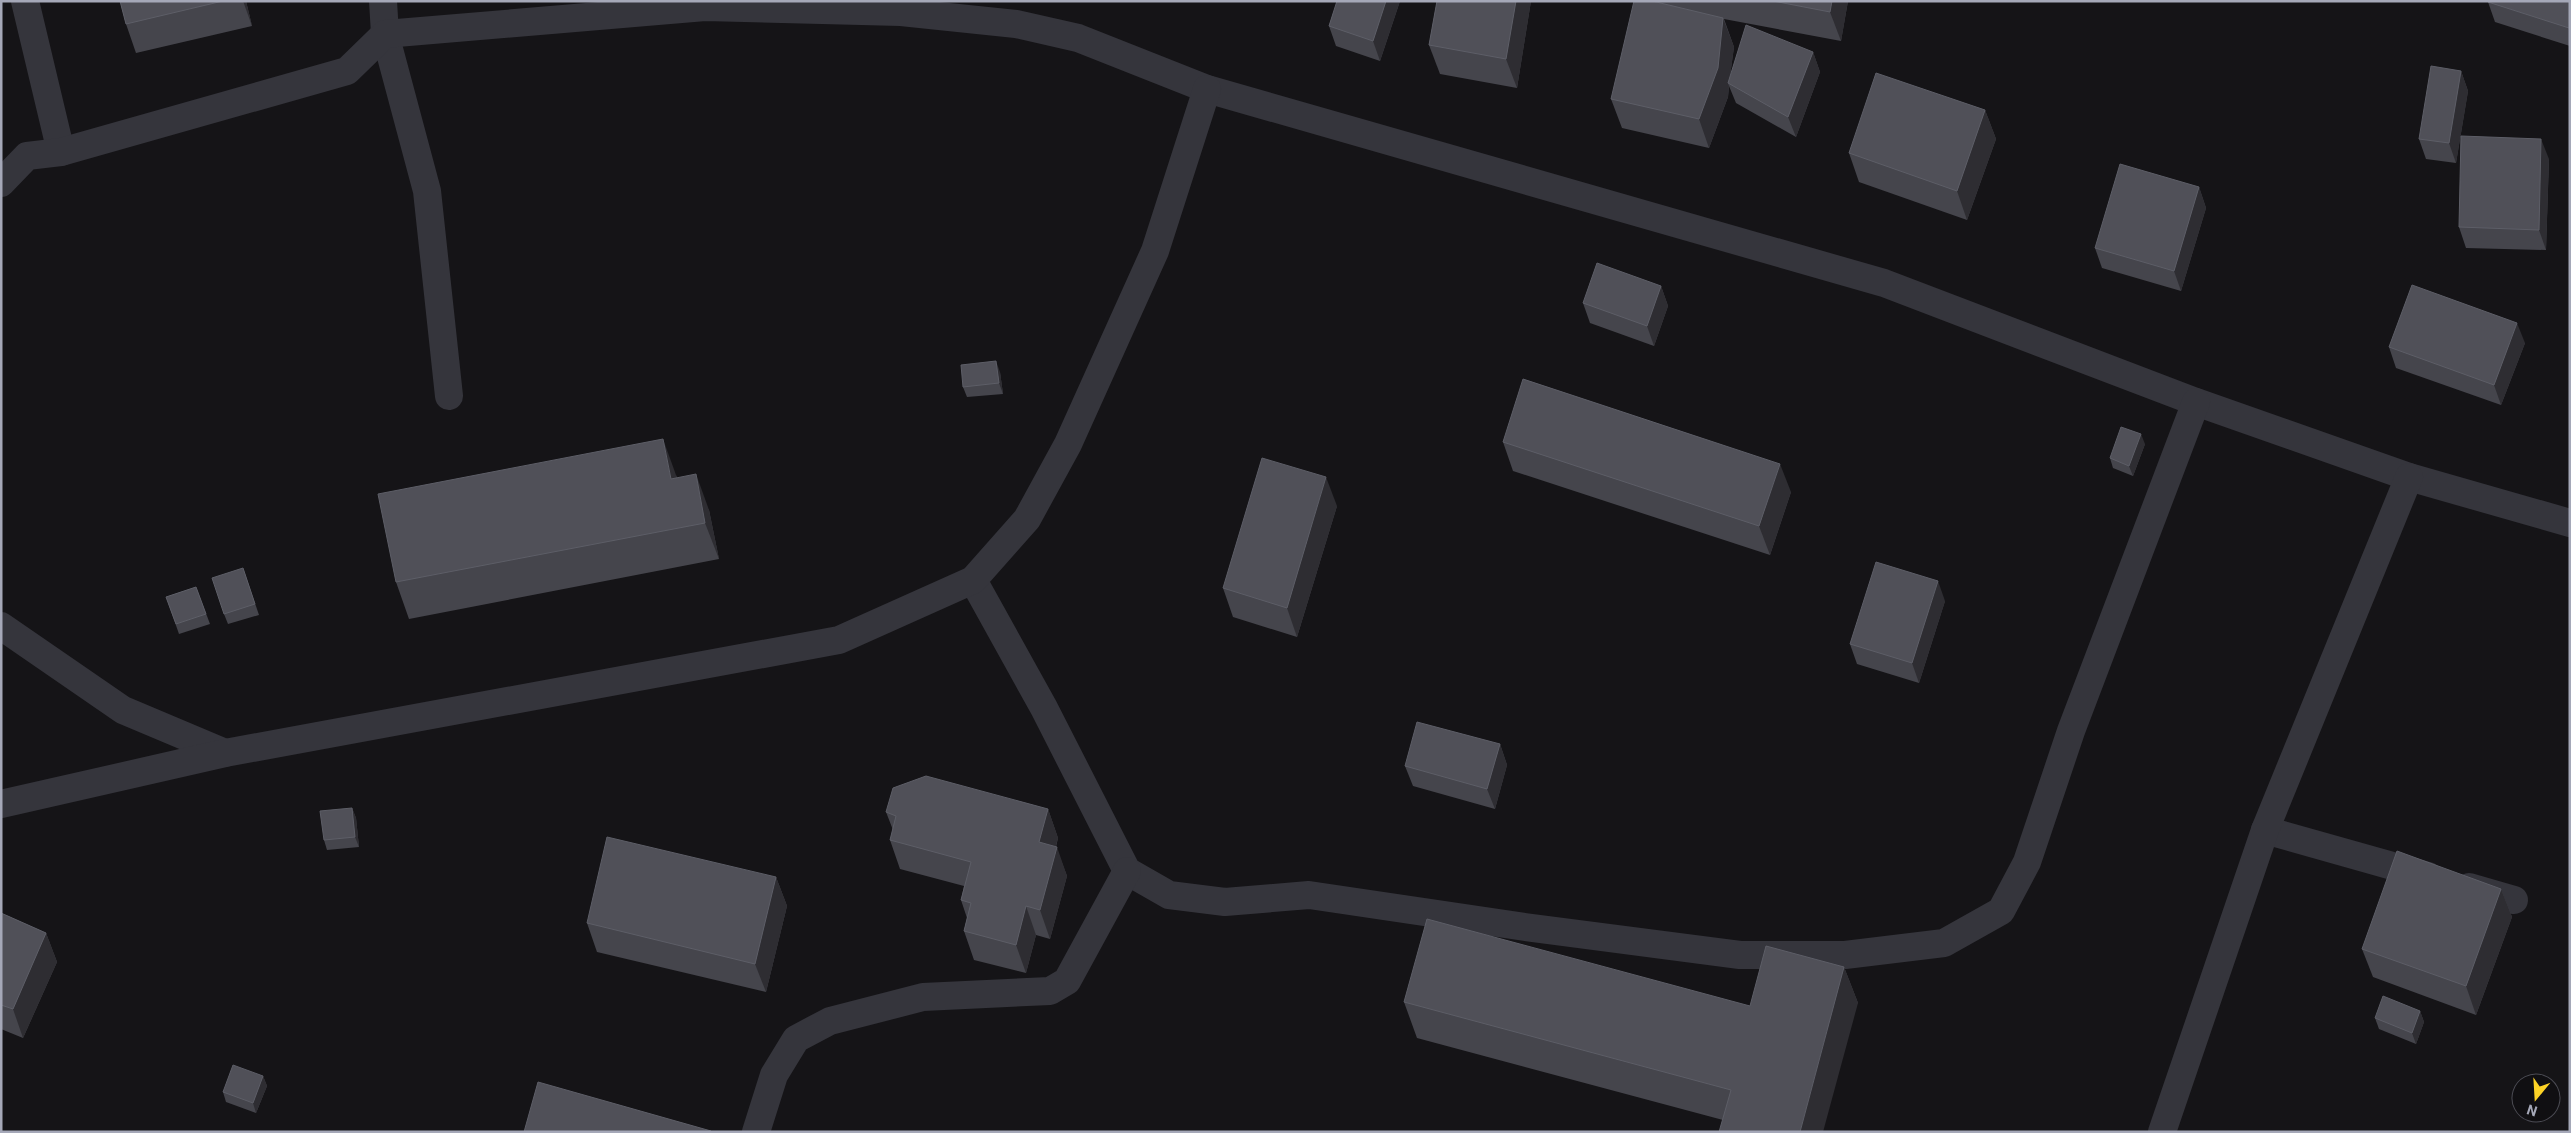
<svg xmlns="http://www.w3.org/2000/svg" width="2571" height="1133" font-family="Roboto,sans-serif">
	<rect width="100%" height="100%" fill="#151417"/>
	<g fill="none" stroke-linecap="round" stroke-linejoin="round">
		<g stroke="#35353c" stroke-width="28">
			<polyline points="25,1 61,152"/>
			<polyline points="383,1 385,34 427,191 449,396"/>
			<polyline points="1,183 27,156 61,152 347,71 385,34 705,7 901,12 1016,24 1078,38 1207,89 1884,283 2196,402 2409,477 2570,523"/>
			<polyline points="973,580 1044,708 1127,871 1169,895 1225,902 1309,895 1525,927 1740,955 1845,955 1944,943 2001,911 2027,862 2071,731 2196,402"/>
			<polyline points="1,626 123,710 225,753"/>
			<polyline points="1,804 225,753 839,640 973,580 1027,519 1068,444 1155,251 1207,89"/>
			<polyline points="2265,830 2428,876"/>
			<polyline points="2469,887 2514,900"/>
			<polyline points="756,1132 774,1075 796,1039 830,1021 923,997 1050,991 1067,981 1127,871"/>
			<polyline points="2162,1132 2265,830 2409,477"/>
		</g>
	</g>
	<g fill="#45454c">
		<polygon points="120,1 246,1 252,26 136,53 126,24"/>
		<polygon points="1337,1 1400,1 1380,61 1336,46 1329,26"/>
		<polygon points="1437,1 1531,1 1517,88 1440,74 1429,45"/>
		<polygon points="1658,1 1848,1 1841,41 1724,19 1734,47 1730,76 1813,52 1820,72 1796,137 1736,103 1729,86 1728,97 1709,148 1622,128 1611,99 1659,3"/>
		<polygon points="2570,1 2570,46 2495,22 2488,2"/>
		<polygon points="2461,71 2468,91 2456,163 2426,159 2419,139"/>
		<polygon points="1985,110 1996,139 1967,220 1859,182 1849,153"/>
		<polygon points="2549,159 2546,250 2466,248 2459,227"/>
		<polygon points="2199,187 2206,208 2181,291 2102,268 2095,248"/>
		<polygon points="1661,286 1668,306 1654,346 1590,323 1583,303"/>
		<polygon points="2525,343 2501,405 2396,368 2389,347"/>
		<polygon points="1000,372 1003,394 967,397 963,387"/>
		<polygon points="1503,442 1791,492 1770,555 1513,471"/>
		<polygon points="2145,444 2133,476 2113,468 2110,458"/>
		<polygon points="676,475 677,478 709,510 719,559 409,619 396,582"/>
		<polygon points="1337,506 1297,637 1233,617 1223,588"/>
		<polygon points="243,568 259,615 228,624 224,614"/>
		<polygon points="196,587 210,624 179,634 166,597"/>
		<polygon points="1945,601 1919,683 1857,664 1850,644"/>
		<polygon points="1500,744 1507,765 1495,809 1413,786 1405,766"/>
		<polygon points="352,808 356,818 359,847 327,850 324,840"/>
		<polygon points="1048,809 1058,838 1056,847 1067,876 1050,939 1036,935 1026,973 974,960 964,931 967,918 961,900 964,886 900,869 890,840 893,830 886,812"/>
		<polygon points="776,877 787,906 766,992 597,952 587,923"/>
		<polygon points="2501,889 2512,917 2476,1015 2373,977 2362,949"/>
		<polygon points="1,913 46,933 57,962 23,1038 1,1029"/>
		<polygon points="1844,967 1858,1003 1723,1120 1417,1038 1404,1002 1750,1006"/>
		<polygon points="2420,1011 2424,1022 2416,1044 2379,1029 2375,1018"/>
		<polygon points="263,1076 267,1086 256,1113 226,1102 223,1092"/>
	</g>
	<g fill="#2e2d32">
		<polygon points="243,1 246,1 252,26"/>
		<polygon points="1386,1 1400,1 1380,61 1373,41"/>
		<polygon points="1516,1 1531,1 1517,88 1506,59"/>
		<polygon points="1832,1 1848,1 1841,41 1830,12"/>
		<polygon points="1723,18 1734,47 1729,84 1728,83 1729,86 1728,97 1709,148 1699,119"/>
		<polygon points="1813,52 1820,72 1796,137 1788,117"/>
		<polygon points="2461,71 2468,91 2456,163 2449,143"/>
		<polygon points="1985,110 1996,139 1967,220 1957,191"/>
		<polygon points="2541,139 2549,159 2546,250 2539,230"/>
		<polygon points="2199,187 2206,208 2181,291 2174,271"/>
		<polygon points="1661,286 1668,306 1654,346 1647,326"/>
		<polygon points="2517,323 2525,343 2501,405 2494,385"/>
		<polygon points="996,361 1000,372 1003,394 999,383"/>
		<polygon points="2141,434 2145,444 2133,476 2129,466"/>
		<polygon points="663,439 676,475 684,515 671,479"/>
		<polygon points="1780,464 1791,492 1770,555 1759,526"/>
		<polygon points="696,474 709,510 719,559 705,523"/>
		<polygon points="1326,477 1337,506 1297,637 1287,608"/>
		<polygon points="1938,581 1945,601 1919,683 1912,663"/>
		<polygon points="1500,744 1507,765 1495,809 1487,789"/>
		<polygon points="352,808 356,818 359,847 355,837"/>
		<polygon points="1048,809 1058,838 1049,871 1039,842"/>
		<polygon points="1057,847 1067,876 1050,939 1040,910"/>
		<polygon points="776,877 787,906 766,992 755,964"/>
		<polygon points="2501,889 2512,917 2476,1015 2466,986"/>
		<polygon points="1026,906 1036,935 1026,973 1016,945"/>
		<polygon points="46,933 57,962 23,1038 13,1009"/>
		<polygon points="1844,967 1858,1003 1823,1132 1800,1132"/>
		<polygon points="2420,1011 2424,1022 2416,1044 2412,1033"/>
		<polygon points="263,1076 267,1086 256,1113 253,1103"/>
	</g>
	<g fill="#505058" stroke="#5d5e67">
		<polygon points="120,1 223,1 126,24"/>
		<polygon points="1337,1 1386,1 1373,41 1329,26"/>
		<polygon points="1437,1 1516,1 1506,59 1429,45"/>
		<polygon points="1634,1 1652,1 1723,18 1718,68 1699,119 1611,99"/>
		<polygon points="1773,1 1832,1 1830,12"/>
		<polygon points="2488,1 2570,1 2570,26 2569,28 2488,2"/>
		<polygon points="1746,25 1813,52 1788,117 1728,83"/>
		<polygon points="2431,66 2461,71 2449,143 2419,139"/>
		<polygon points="1876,73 1985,110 1957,191 1849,153"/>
		<polygon points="2461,136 2541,139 2539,230 2459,227"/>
		<polygon points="2120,164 2199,187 2174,271 2095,248"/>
		<polygon points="1597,263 1661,286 1647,326 1583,303"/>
		<polygon points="2412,285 2517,323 2494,385 2389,347"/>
		<polygon points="996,361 999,383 963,387 961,365"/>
		<polygon points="1523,379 1780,464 1759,526 1503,442"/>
		<polygon points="2121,427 2141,434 2129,466 2110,458"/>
		<polygon points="663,439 671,479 696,474 705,523 396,582 378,494"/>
		<polygon points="1262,458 1326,477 1287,608 1223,588"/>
		<polygon points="1876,562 1938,581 1912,663 1850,644"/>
		<polygon points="243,568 255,604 224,614 212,578"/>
		<polygon points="196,587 206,614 176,624 166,597"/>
		<polygon points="1417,722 1500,744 1487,789 1405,766"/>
		<polygon points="926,776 1048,809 1039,842 1057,847 1040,910 1026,906 1016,945 964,931 971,903 961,900 971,862 890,840 896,816 886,812 893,788"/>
		<polygon points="352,808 355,837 324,840 320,811"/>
		<polygon points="607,837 776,877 755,964 587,923"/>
		<polygon points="2397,851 2501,889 2466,986 2362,949"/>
		<polygon points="1,913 46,933 13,1009 1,1005"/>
		<polygon points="1427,919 1750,1006 1766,946 1844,967 1800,1132 1719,1132 1731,1090 1404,1002"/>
		<polygon points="2383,996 2420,1011 2412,1033 2375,1018"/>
		<polygon points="233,1065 263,1076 253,1103 223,1092"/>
		<polygon points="538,1082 711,1131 711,1132 524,1132"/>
	</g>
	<rect width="2571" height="1133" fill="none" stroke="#a5a8b8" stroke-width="5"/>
	<g transform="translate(2536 1098) rotate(198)"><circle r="24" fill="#100f12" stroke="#4c4c54"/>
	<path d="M0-4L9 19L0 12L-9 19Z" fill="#fdd326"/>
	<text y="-8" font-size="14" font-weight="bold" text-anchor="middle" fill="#a5a8b8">N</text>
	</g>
</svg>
